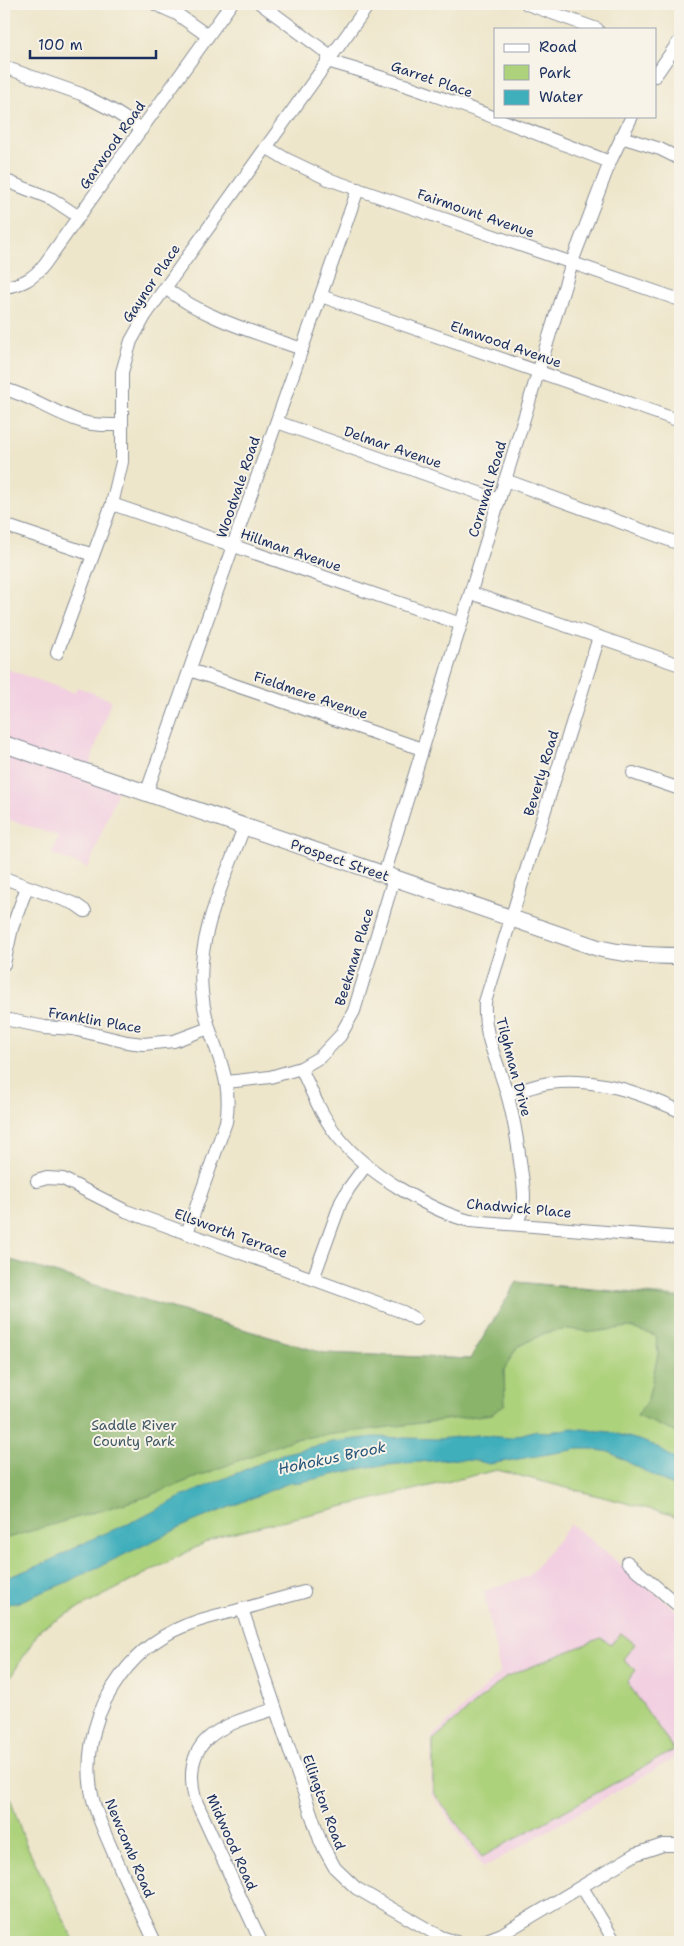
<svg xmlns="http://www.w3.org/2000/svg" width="684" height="1946" font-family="'Shantell Sans',sans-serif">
	<rect width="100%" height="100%" fill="#f7f3e8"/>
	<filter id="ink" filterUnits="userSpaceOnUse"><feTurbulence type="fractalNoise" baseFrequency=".02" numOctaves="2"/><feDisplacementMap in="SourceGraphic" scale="10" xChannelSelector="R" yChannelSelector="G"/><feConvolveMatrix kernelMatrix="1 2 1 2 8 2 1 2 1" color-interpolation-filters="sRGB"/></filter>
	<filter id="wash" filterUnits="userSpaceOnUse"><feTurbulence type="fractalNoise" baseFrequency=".0096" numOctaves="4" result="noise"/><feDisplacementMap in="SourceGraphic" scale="20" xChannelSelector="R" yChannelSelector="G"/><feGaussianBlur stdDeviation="1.12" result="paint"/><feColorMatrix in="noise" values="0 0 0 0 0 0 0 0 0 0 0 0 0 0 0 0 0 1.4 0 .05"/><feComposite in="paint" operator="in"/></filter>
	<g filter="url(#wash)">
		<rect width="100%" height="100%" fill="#eee6cb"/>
		<g fill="#f2cfe1">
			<polygon points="4,668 75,693 76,688 80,688 111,700 87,773 120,785 88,868 52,854 58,836 4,818"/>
			<polygon points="571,1524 680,1613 680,1755 483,1868 431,1793 432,1737 500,1673 484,1591 529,1576"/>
		</g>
		<g fill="#add27b" stroke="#64806c">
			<polygon points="4,1258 323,1353 470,1359 517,1282 680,1297 680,1520 669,1514 497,1470 218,1536 41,1628 4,1688"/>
			<polygon points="621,1633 635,1644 623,1659 636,1670 627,1682 674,1750 482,1857 433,1792 433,1740 506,1677 601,1638 611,1645"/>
			<polygon points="4,1780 25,1842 75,1942 4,1942"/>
		</g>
		<polygon fill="#8ab46b" stroke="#527264" points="4,1258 323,1353 470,1359 517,1282 680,1299 680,1434 637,1416 648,1399 658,1354 656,1336 629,1327 594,1332 567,1329 545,1333 517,1347 504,1370 505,1404 492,1414 294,1439 146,1497 4,1539"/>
		<polygon fill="#40afbc" stroke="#2e6f8d" points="572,1428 610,1432 642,1441 653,1445 680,1462 680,1492 669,1484 609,1452 592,1449 578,1449 489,1464 478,1461 450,1459 368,1467 301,1482 289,1483 190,1523 65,1583 16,1603 4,1604 4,1579 50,1561 92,1539 141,1518 181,1497 282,1454 333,1442 374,1437 438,1439 477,1435 509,1438 533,1431 550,1432"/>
	</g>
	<g filter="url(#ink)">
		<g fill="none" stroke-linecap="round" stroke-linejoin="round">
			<g stroke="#848a94" stroke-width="14">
				<g id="minor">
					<polyline points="155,4 177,14 208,36"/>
					<polyline points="261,4 331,56"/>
					<polyline points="527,4 597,29"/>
					<path d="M 327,61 C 424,88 516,126 610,162"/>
					<polyline points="4,67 81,94 112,110 142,129"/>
					<polyline points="655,76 680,40"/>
					<polyline points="621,137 660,149 680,159"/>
					<polyline points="266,147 286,159 328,179 680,300"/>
					<polyline points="4,180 52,199 79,217"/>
					<path d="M 4,287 C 21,285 33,279 44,265 L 231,4"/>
					<path d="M 165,288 C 206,319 254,332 302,349"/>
					<polyline points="321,296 680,421"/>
					<path d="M 4,389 C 32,396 55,414 83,422 C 95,426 108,425 121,425"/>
					<polyline points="277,422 499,500"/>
					<polyline points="505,480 680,544"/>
					<polyline points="112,504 461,624"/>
					<polyline points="4,525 93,555"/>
					<polyline points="471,593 680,665"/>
					<polyline points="57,653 112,504 122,462 122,372 131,341 145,316 369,4"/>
					<polyline points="190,670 422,749"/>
					<polyline points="633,773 680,789"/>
					<polyline points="146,794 358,189"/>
					<polyline points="384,875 572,262 610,162 632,116"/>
					<polyline points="4,878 75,904 85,911"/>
					<polyline points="4,964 12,928 27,887"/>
					<polyline points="4,1019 45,1027 73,1029 127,1042 143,1044 174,1041 209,1028"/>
					<path d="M 301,1068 C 312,1093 323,1119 340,1139 C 365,1171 430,1211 470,1221 L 680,1238"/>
					<polyline points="227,1082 270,1077 301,1068 320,1057 340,1036 354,1011 394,878"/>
					<path d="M 508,1094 C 521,1091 535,1085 549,1083 C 597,1077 638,1092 680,1111"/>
					<polyline points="37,1181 47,1178 63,1179 126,1211 403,1312 415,1319"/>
					<path d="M 515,1224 C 528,1206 524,1189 521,1169 C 518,1144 514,1118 507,1094 C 498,1061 483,1037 485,1002 L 599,637"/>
					<path d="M 187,1233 L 226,1122 C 235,1070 206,1042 202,992 C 196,935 225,880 244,827"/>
					<polyline points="313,1279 341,1202 349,1188 366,1165"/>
					<polyline points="627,1562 680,1607"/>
					<polyline points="242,1609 321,1843 335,1868 356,1888 441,1937 456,1942"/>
					<polyline points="582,1887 615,1942"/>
					<path d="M 155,1942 C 144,1918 132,1894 121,1870 C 112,1849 102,1829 95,1807 C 83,1768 91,1721 113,1687 C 130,1660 154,1638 184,1626 C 200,1619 218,1615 235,1611 C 258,1605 281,1598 304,1592"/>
					<path d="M 261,1942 L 195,1799 C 179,1735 227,1724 275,1709"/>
					<polyline points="481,1942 502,1934 636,1854 663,1845 680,1845"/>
				</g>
			</g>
			<g stroke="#848a94" stroke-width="18">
				<path id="major" d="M 4,744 L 598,948 C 626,955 652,956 680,956"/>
			</g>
			<use href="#minor" stroke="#fff" stroke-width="12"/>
			<use href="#major" stroke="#fff" stroke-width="16"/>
		</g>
	</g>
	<g text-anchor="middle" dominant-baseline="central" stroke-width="4" stroke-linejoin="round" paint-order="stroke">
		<g font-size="14" fill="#1b2f5e" stroke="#f7f3e8">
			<text transform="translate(432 79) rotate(19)">Garret Place</text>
			<text transform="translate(112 145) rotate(-55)">Garwood Road</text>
			<text transform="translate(476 213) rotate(19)">Fairmount Avenue</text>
			<text transform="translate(151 283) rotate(-56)">Gaynor Place</text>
			<text transform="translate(506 344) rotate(19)">Elmwood Avenue</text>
			<text transform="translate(393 447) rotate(19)">Delmar Avenue</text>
			<text transform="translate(238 487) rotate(-71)">Woodvale Road</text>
			<text transform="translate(487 489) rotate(-73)">Cornwall Road</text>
			<text transform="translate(291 550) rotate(19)">Hillman Avenue</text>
			<text transform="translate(311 695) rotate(19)">Fieldmere Avenue</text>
			<text transform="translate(541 773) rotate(-73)">Beverly Road</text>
			<text transform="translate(340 860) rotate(19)">Prospect Street</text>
			<text transform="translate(354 957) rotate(-73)">Beekman Place</text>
			<text transform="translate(95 1020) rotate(10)">Franklin Place</text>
			<text transform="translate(514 1067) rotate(75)">Tilghman Drive</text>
			<text transform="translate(519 1208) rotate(5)">Chadwick Place</text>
			<text transform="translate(231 1233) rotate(20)">Ellsworth Terrace</text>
			<text transform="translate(324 1802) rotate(70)">Ellington Road</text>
			<text transform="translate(232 1842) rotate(66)">Midwood Road</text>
			<text transform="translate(130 1848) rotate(67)">Newcomb Road</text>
		</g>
		<g font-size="14" fill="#405865" stroke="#f7f3e8">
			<text x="134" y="1425">Saddle River<tspan x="134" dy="16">County Park</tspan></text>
		</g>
		<g font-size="15" font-style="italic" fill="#26557a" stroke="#f7f3e8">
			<text transform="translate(332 1458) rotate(-12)">Hohokus Brook</text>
		</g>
	</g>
	<rect width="684" height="1946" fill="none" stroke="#f7f3e8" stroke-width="20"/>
	<rect x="494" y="28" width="162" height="90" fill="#f7f3e8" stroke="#9fa5b1"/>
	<rect x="504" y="44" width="25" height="8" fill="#ffffff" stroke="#9fa5b1"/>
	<text x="539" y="52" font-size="15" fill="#1b2f5e">Road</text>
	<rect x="504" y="65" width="25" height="15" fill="#add27b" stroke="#9fa5b1"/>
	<text x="539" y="78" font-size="15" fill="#1b2f5e">Park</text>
	<rect x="504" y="90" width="25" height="15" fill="#40afbc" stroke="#9fa5b1"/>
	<text x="539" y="102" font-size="15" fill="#1b2f5e">Water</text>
	<path d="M30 50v8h126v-8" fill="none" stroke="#1b2f5e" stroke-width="2.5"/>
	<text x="38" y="50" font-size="15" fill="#1b2f5e" stroke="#f7f3e8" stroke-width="4" paint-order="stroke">100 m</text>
</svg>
